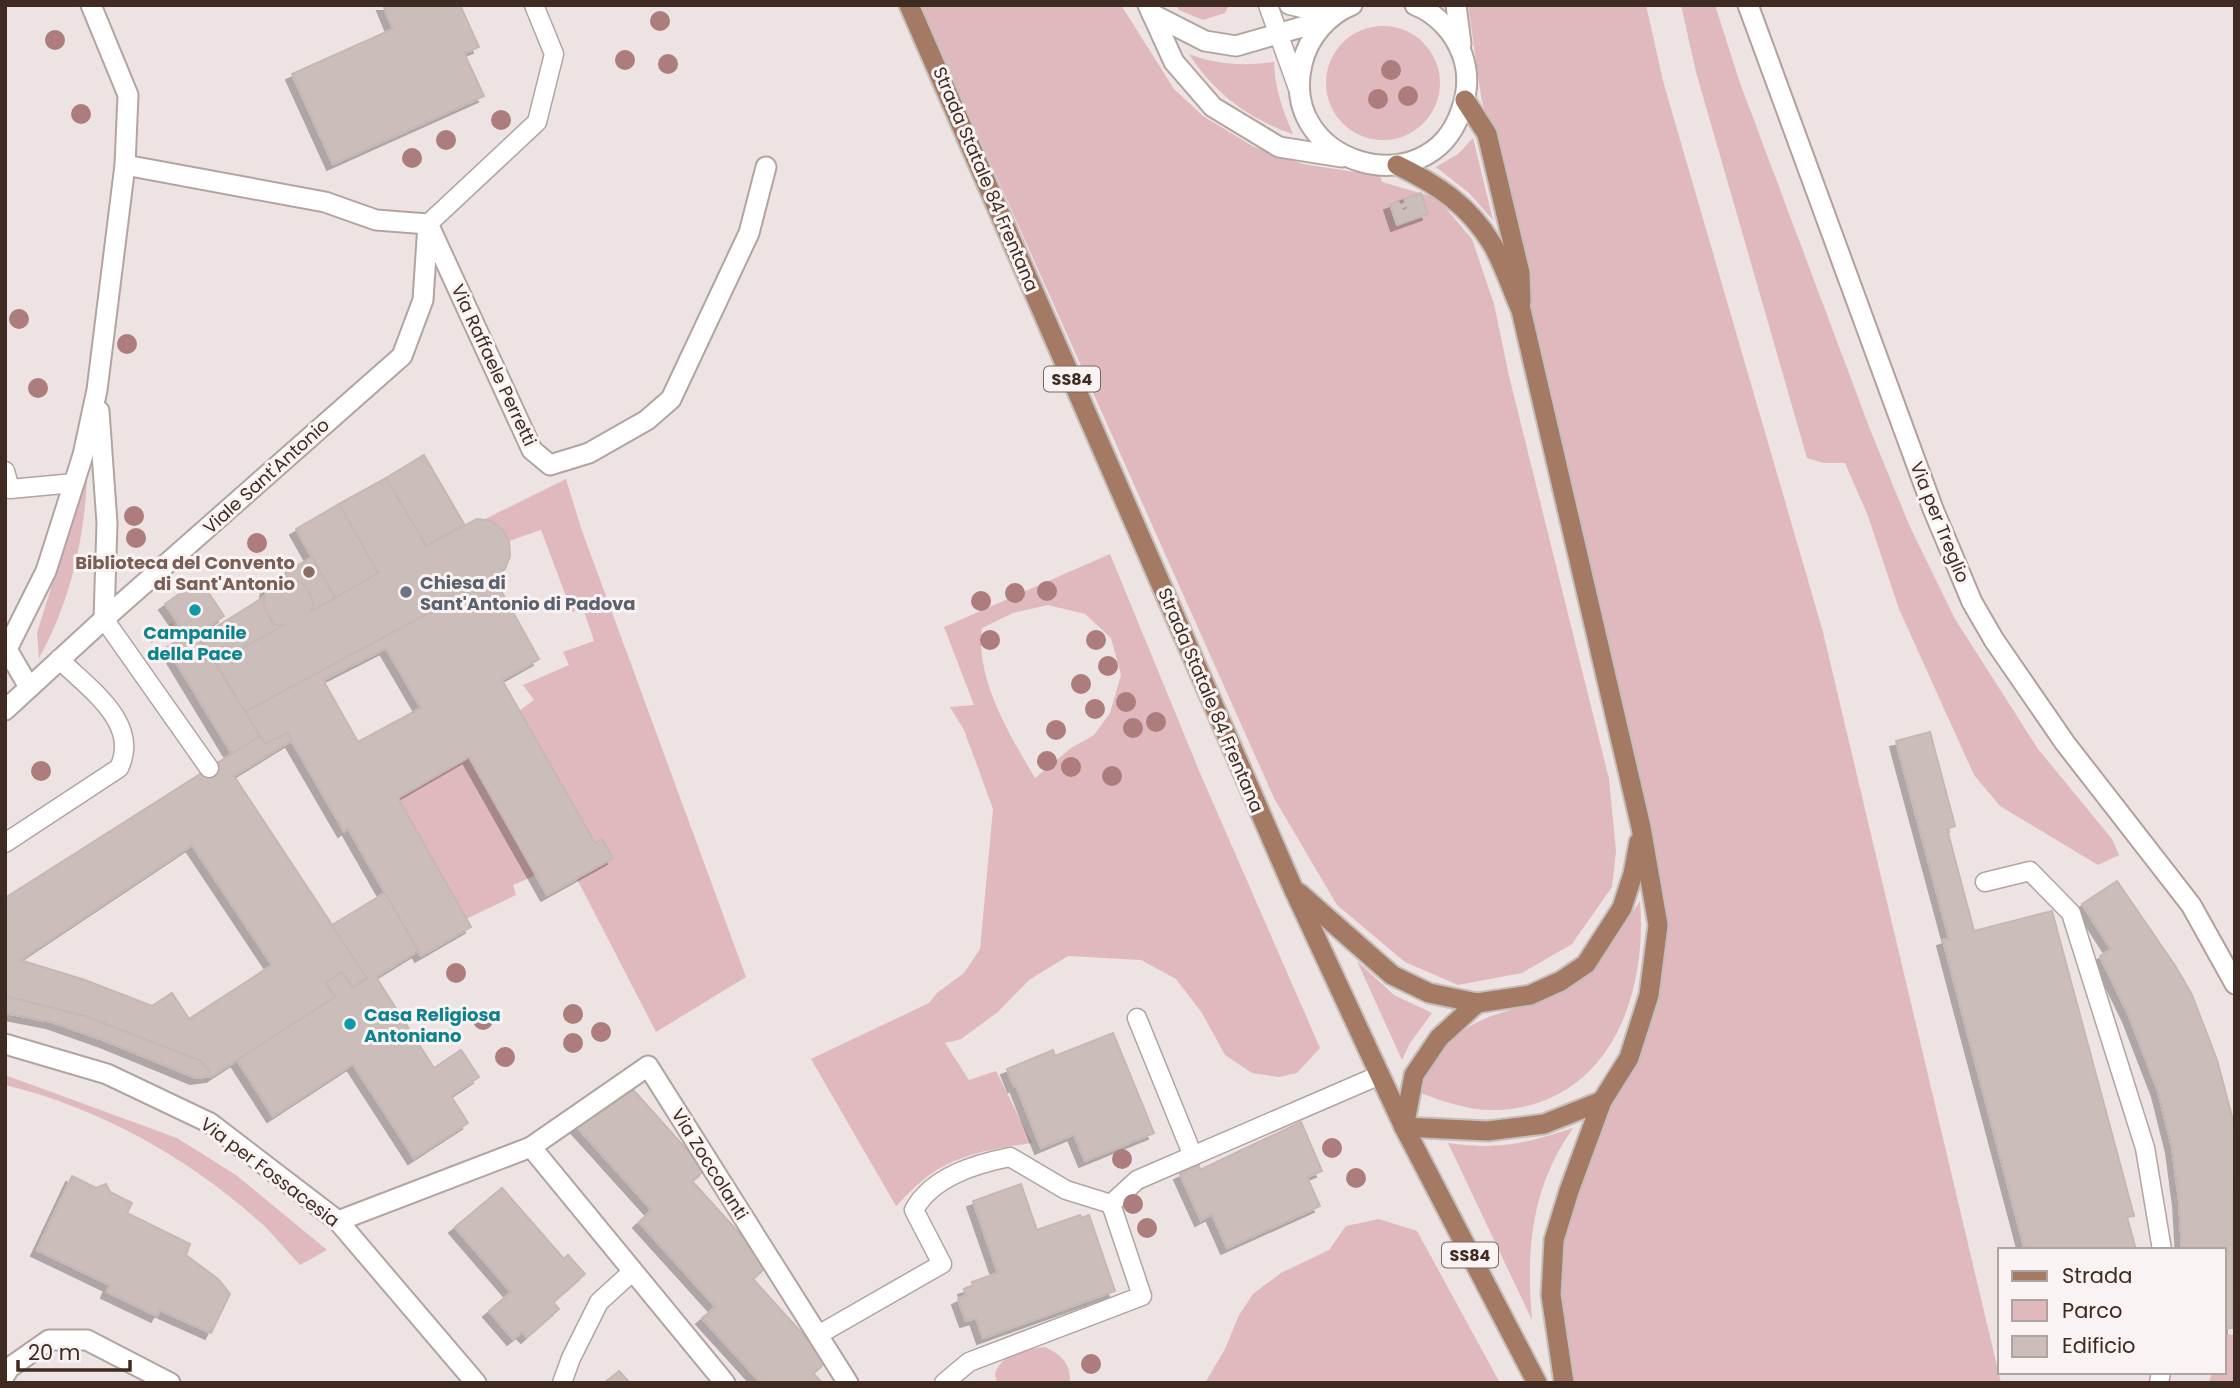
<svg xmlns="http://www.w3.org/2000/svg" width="2240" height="1388" font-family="Poppins,sans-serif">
	<defs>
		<filter id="shadow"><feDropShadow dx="-6" dy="6" stdDeviation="0" flood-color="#0004"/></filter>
	</defs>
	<rect width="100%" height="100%" fill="#ede3e2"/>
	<g fill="#dfb9be" fill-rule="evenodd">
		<polygon points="920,5 1121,5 1174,89 1203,116 1254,147 1303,164 1380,176 1382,182 1437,198 1472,239 1494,304 1509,376 1609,779 1616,851 1612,887 1572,944 1522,973 1458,985 1405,962 1337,905 1274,798"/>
		<polygon points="1176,5 1229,5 1225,13 1203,20 1179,10"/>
		<polygon points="1468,5 1646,5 1663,81 1823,632 2001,1383 1574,1383 1557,1309 1562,1235 1663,951 1657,853 1528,315 1513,226 1481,96"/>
		<polygon points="1681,5 1715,5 1740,83 1871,432 1910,527 1955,619 2038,749 2112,839 2119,855 2098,865 2000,806 1974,775 1899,609 1868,516 1845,463 1824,463 1807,458 1696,72"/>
		<circle cx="1383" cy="83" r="57"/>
		<path d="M 1189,54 C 1218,65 1243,66 1274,62 C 1275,89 1282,109 1293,134 C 1250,120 1213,92 1189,54 Z"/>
		<polygon points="1473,138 1493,220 1469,193 1436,167 1458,154"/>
		<path d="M 88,454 C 87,525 74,596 39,658 L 37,633 L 73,517 Z"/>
		<path d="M 566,479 L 581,528 L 746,977 L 656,1032 L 577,879 L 613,857 L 602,840 L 595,843 L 519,711 L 534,700 L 523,685 L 569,665 L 563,652 L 594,641 L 583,608 L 572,612 L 541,530 L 509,541 C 503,530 497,522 483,520 Z"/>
		<path d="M 1110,554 L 1200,773 L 1320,1048 L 1297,1073 L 1279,1077 L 1252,1073 L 1225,1055 L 1202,1013 L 1176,979 L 1141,960 L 1068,956 L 1029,980 L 998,1012 L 961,1039 L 945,1043 L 969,1080 L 996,1071 L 1032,1143 C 996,1148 958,1154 928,1176 C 917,1184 906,1196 896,1206 L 811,1059 L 929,1003 L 937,993 L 964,973 L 980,949 L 993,809 L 964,730 L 950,707 L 974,705 L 944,627 ZM 1048,605 L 1085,614 L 1111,638 L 1121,675 L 1110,713 L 1094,735 L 1071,748 L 1035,778 C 1010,736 975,678 982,628 L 1013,613 Z"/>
		<polygon points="469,757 536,875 513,885 516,895 466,919 398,798"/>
		<path d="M 1640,901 C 1648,998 1607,1107 1495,1110 C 1469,1111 1442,1101 1418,1092 C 1434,1060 1453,1030 1489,1017 C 1512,1008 1537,1005 1559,992 C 1596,972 1617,936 1640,901 Z"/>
		<polygon points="1357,961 1394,995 1432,1013 1410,1043 1402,1060"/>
		<path d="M 5,1075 L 177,1138 L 236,1175 L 327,1250 L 300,1265 C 287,1251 274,1235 260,1222 C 187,1157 100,1108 5,1085 Z"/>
		<path d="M 1573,1128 C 1531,1188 1526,1249 1532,1320 L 1448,1143 C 1499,1150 1524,1144 1573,1128 Z"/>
		<polygon points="1379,1219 1417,1231 1500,1383 1205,1383 1225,1349 1239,1315 1253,1294 1281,1273 1329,1250 1346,1226"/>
		<polygon points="2224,1334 2235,1335 2235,1383 2209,1383 2212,1372 2224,1372"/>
		<path d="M 1045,1347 C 1062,1355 1071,1364 1070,1383 L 1001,1383 L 996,1380 L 995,1373 C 1004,1352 1025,1350 1045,1347 Z"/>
	</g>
	<g fill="#cbbeba" stroke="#c7b7b4" stroke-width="2" fill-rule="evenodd" filter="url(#shadow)">
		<polygon points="383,5 460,5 479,47 464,53 484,96 333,164 292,74 393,29"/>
		<polygon points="1421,193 1428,214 1397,225 1390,204"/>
		<polygon points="424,455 464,524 426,546 386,478"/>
		<polygon points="386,478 426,546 477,519 491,521 502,529 509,541 510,556 505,569 494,578 245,712 216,663 284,625 274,625 263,606 267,587 285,576 304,584 314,602 311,611 378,573 339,504"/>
		<polygon points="339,504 378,573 335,598 296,529"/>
		<polygon points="312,557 335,598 311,611 314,602 304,584 285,576 286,572"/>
		<path d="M 494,578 L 539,659 L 502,680 L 595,843 L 602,839 L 613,858 L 547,895 L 469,757 L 398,798 L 471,927 L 421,956 L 348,828 L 344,831 L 287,733 L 265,744 L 245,712 ZM 386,648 L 421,708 L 358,742 L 323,680 Z"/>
		<polygon points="200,580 224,616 189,639 165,604"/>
		<polygon points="264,597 263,606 274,625 284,625 216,663 200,637"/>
		<polygon points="197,634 260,736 232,754 167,647 187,635 189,639"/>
		<polygon points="1930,732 1955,826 1947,829 1974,931 2052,911 2134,1216 2127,1217 2136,1250 2025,1250 1943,940 1949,938 1896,741"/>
		<path d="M 287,733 L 292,740 L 234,776 L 367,978 L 353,988 L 342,972 L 326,983 L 335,997 L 212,1076 L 201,1061 L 85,1016 L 5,996 L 5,898 L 260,736 L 265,744 ZM 192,845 L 272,965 L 189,1019 L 172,993 L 152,1006 L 85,980 L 20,960 Z"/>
		<polygon points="2117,881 2176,967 2192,995 2217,1060 2234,1124 2233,1328 2224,1328 2224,1250 2182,1250 2179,1200 2172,1147 2158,1091 2129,1016 2100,956 2111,949 2082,904"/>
		<polygon points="385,893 418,951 376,977 434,1068 461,1050 479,1077 451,1096 468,1123 414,1158 353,1064 273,1116 237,1060 335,997 326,983 342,972 353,988 367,978 332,925"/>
		<polygon points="5,996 85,1016 201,1061 212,1076 196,1078 106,1041 52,1022 5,1013"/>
		<polygon points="1113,1033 1154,1133 1085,1161 1074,1134 1041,1148 1016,1085 1014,1086 1007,1069 1053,1050 1055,1056"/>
		<polygon points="627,1083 705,1170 692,1181 768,1265 753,1279 827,1361 813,1373 822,1383 761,1383 702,1318 716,1307 639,1222 652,1210 577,1127"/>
		<polygon points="1301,1122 1322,1171 1307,1177 1320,1206 1227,1248 1212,1214 1201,1220 1180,1174 1199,1165 1200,1170"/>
		<polygon points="72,1176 96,1188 106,1184 110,1192 132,1203 127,1213 190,1244 186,1255 218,1279 230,1294 211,1333 160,1310 157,1316 107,1292 110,1285 37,1250"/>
		<polygon points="1021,1184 1037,1230 1080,1215 1081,1218 1089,1215 1115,1291 983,1338 976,1318 966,1321 958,1299 966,1295 964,1289 973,1286 972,1282 998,1273 973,1201"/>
		<polygon points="502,1188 564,1259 568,1255 585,1274 553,1302 559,1309 527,1337 522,1332 513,1339 489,1311 511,1292 455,1227"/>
		<polygon points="619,1371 630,1383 604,1383"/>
	</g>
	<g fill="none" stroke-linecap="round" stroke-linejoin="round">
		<g stroke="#b2a4a0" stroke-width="21">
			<g id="service">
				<polyline points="1268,5 1300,94"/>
				<polyline points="1289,5 1318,12 1343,8"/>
				<polyline points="428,224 537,122 554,54 534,5"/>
				<polyline points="5,471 10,489 74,483"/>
				<polyline points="104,619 209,768"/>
				<path d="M 5,843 L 119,768 C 141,723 88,688 59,659"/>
				<polyline points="1985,882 2030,871 2071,913 2145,1148 2162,1250"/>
				<polyline points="1137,1018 1193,1156"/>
				<path d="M 818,1335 L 942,1264 L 914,1210 C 932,1177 975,1164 1010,1157 L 1066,1190 L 1111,1204"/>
				<polyline points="562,1383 571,1358 599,1302 633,1271"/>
				<polyline points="944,1383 969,1362 1142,1296 1111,1204 1137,1180 1380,1075"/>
				<polyline points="2159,1383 2161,1372"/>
			</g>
		</g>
		<g stroke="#b2a4a0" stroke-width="23">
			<g id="minor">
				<polyline points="1148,5 1174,62 1213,107 1279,147 1342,157"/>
				<path d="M 1352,5 C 1327,15 1308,38 1302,64 C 1278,164 1428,208 1461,111 C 1468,92 1469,73 1462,54 C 1454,32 1436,13 1415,5"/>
				<polyline points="1456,5 1461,44"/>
				<polyline points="1152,14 1205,41 1236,46 1326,20"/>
				<polyline points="125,165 325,202 376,220 428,224"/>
				<polyline points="430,228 532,450 550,465 589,453 647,420 671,399 749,233 766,167"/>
				<polyline points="99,411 107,523 104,619"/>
				<polyline points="5,646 29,687"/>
				<polyline points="5,653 46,571 83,455 97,390 125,165 128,95 91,5"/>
				<polyline points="5,710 104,619 402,356 423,300 428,224"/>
				<polyline points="531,1147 648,1066 848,1383"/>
				<polyline points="338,1221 531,1147 725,1383"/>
				<polyline points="5,1375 9,1368 49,1340 87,1340 170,1383"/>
			</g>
		</g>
		<g stroke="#b2a4a0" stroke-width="23">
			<polyline id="tertiary" points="5,1044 107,1074 210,1123 338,1221 476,1383"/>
		</g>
		<g stroke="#b3a09a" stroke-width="23">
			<polyline id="secondary" points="1748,5 1933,509 1972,602 1994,640 2065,743 2191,905 2235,984"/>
		</g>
		<g stroke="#c5bfbc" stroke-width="23">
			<g id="primary">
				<polyline points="909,5 1293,888 1404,1127 1537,1383"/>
				<polyline points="1465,100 1487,134 1520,273 1521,302"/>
				<path d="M 1397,165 C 1436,184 1469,205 1492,244 C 1504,264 1511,288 1521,310 L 1641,827 L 1658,925 L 1649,995 L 1629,1058 L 1602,1101 L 1569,1191 L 1554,1240 L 1551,1295 L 1564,1383"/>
				<polyline points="1299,893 1392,975 1429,993 1477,1003 1530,995 1561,981 1586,964 1622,908 1633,874 1639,842"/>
				<polyline points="1404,1127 1488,1131 1544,1124 1602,1101"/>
				<polyline points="1404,1127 1414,1075 1439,1038 1477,1003"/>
			</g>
		</g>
		<g stroke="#b38f80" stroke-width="4.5" stroke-dasharray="3.5 5" stroke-linecap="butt">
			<polyline points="1401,200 1405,209"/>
			<polyline points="150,641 177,621"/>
		</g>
		<use href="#service" stroke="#fff" stroke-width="18"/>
		<use href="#minor" stroke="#fff" stroke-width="19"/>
		<use href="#tertiary" stroke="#fff" stroke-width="19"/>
		<use href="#secondary" stroke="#fff" stroke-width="19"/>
		<use href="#primary" stroke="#a57a64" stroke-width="19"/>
	</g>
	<g fill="#ad7c7c">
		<circle cx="660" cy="21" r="10"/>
		<circle cx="55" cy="40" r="10"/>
		<circle cx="625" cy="60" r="10"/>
		<circle cx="668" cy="64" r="10"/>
		<circle cx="1391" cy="70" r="10"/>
		<circle cx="1408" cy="96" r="10"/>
		<circle cx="1378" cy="99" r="10"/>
		<circle cx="81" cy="114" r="10"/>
		<circle cx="501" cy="120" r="10"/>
		<circle cx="446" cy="140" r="10"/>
		<circle cx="412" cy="158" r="10"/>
		<circle cx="19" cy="319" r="10"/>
		<circle cx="127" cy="344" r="10"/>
		<circle cx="38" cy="388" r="10"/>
		<circle cx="134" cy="516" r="10"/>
		<circle cx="136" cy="538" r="10"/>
		<circle cx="257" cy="543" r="10"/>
		<circle cx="1047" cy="591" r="10"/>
		<circle cx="1015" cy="593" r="10"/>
		<circle cx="981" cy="601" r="10"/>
		<circle cx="990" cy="640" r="10"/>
		<circle cx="1096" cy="640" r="10"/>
		<circle cx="1108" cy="666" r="10"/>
		<circle cx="1081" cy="684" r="10"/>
		<circle cx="1126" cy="702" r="10"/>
		<circle cx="1095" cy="709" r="10"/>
		<circle cx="1156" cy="722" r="10"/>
		<circle cx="1133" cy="728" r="10"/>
		<circle cx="1056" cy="730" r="10"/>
		<circle cx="1047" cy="761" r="10"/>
		<circle cx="1071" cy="767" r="10"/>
		<circle cx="41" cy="771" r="10"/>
		<circle cx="1112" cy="776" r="10"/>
		<circle cx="456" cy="973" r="10"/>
		<circle cx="573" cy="1014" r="10"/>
		<circle cx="483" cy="1020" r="10"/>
		<circle cx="601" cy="1032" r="10"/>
		<circle cx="573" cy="1043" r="10"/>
		<circle cx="505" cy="1057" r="10"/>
		<circle cx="1332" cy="1148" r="10"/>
		<circle cx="1122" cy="1159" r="10"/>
		<circle cx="1356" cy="1178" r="10"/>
		<circle cx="1133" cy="1204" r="10"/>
		<circle cx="1147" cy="1228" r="10"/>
		<circle cx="1091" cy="1364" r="10"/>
	</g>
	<circle fill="#8d6e63" stroke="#f9f3f3" stroke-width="2.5" cx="309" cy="572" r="7"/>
	<circle fill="#6b7280" stroke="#f9f3f3" stroke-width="2.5" cx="406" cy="592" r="7"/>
	<g fill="#0f9aa8" stroke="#f9f3f3" stroke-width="2.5">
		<circle cx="195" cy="610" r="7"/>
		<circle cx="350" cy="1024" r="7"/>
	</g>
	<g text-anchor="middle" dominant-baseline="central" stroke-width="6" stroke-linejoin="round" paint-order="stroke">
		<g fill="#f9f3f3" stroke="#776760" stroke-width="2">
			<rect x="1044" y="366.5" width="56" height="25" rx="5"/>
			<rect x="1442" y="1242.5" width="56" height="25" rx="5"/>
		</g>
		<g font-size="16" font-weight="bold" fill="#3f2b21">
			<text x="1072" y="379">SS84</text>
			<text x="1470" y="1255">SS84</text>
		</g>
		<g font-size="18" fill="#3f2b21" stroke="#f9f3f3">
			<text transform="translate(986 179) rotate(67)">Strada Statale 84 Frentana</text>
			<text transform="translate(494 365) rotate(65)">Via Raffaele Perretti</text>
			<text transform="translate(266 476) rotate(-42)">Viale Sant'Antonio</text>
			<text transform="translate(1940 522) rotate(68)">Via per Treglio</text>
			<text transform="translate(1211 700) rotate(67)">Strada Statale 84 Frentana</text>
			<text transform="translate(710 1164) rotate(58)">Via Zoccolanti</text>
			<text transform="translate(270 1172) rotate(37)">Via per Fossacesia</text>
		</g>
		<g font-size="18" font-weight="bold" fill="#785e54" stroke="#f9f3f3" text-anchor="end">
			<text x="295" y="562">Biblioteca del Convento<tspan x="295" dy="21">di Sant'Antonio</tspan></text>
		</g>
		<g font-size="18" font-weight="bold" fill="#5b616d" stroke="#f9f3f3" text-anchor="start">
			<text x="420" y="582">Chiesa di<tspan x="420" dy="21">Sant'Antonio di Padova</tspan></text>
		</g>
		<g font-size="18" font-weight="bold" fill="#0d838f" stroke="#f9f3f3">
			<text x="195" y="632">Campanile<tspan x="195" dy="21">della Pace</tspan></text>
			<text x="364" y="1014" text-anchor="start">Casa Religiosa<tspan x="364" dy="21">Antoniano</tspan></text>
		</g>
	</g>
	<rect width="2240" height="1388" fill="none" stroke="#3f2b21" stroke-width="14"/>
	<rect x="1998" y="1248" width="228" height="126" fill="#f9f3f3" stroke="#afa39f" stroke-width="2"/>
	<rect x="2012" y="1271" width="35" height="10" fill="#a57a64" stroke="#afa39f" stroke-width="2"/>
	<text x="2062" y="1283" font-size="21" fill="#3f2b21">Strada</text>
	<rect x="2012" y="1300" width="35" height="21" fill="#dfb9be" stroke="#afa39f" stroke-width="2"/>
	<text x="2062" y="1318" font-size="21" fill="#3f2b21">Parco</text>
	<rect x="2012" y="1336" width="35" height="21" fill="#cbbeba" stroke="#afa39f" stroke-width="2"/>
	<text x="2062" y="1353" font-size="21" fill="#3f2b21">Edificio</text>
	<path d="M18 1360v10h112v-10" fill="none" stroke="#3f2b21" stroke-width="3.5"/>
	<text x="28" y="1360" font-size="21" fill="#3f2b21" stroke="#f9f3f3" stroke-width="5" paint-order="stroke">20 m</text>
</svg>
